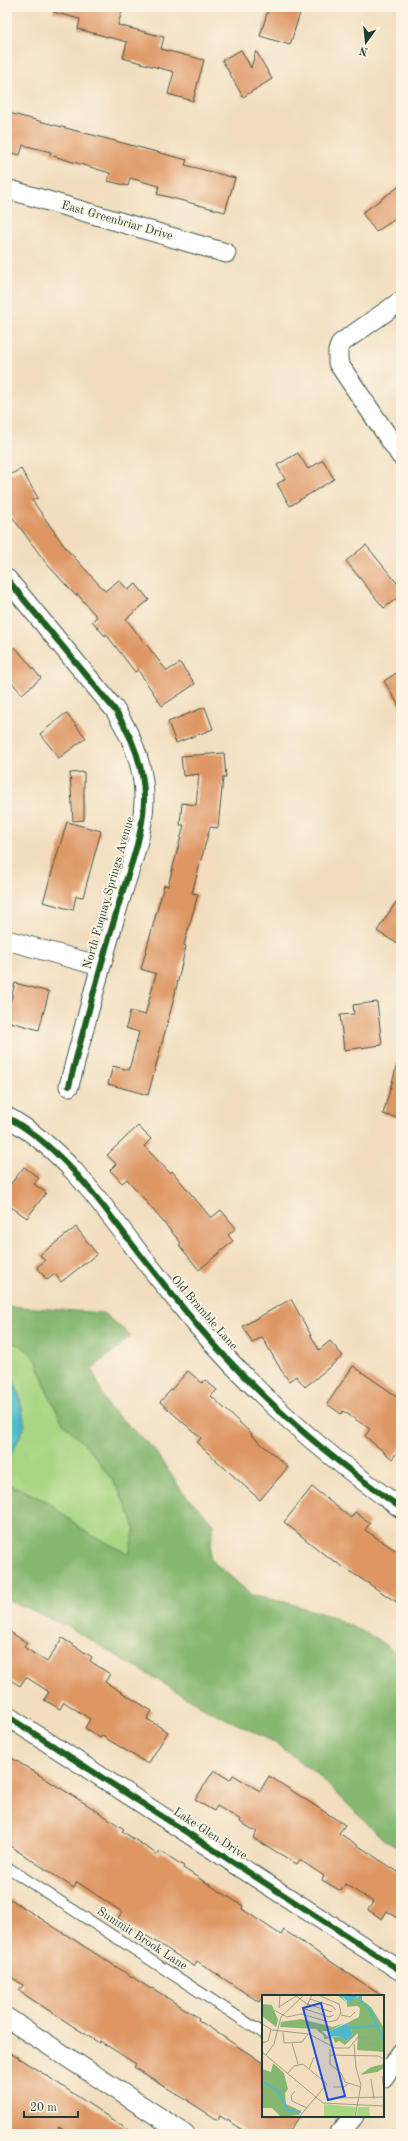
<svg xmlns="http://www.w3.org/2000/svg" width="408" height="2141" font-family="'Old Standard TT',serif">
	<rect width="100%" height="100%" fill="#fcf5e5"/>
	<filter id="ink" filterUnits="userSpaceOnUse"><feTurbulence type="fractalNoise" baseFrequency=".025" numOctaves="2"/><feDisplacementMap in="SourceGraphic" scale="8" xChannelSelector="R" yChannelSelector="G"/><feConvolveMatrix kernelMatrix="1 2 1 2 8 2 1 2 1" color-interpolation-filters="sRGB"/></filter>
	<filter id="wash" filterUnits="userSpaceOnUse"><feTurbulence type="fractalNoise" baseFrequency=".012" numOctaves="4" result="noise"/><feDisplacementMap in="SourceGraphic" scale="16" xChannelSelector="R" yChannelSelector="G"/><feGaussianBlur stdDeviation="0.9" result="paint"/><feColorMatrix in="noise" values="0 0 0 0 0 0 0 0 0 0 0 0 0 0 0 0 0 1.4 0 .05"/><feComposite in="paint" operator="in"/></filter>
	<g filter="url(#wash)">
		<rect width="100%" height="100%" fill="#f2debf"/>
		<polygon fill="#a9d683" stroke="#648a5c" points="7,1341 22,1346 37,1361 47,1392 63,1423 90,1450 115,1484 127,1507 135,1528 129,1554 87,1533 46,1501 7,1483 7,1462 19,1394 7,1363"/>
		<polygon fill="#86b771" stroke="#527a52" points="7,1306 103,1313 131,1336 92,1369 108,1407 153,1448 182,1491 213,1523 210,1559 253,1596 285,1602 330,1616 381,1641 401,1657 401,1849 385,1841 318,1775 274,1742 208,1710 67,1626 7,1599 7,1483 46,1501 87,1533 129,1554 135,1528 127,1507 115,1484 90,1450 63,1423 47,1392 37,1361 22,1346 7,1341"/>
		<polygon fill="#4fb8cd" stroke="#377a80" points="7,1363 19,1394 25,1426 7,1462"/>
		<g id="blocks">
			<g fill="#de9664">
				<polygon points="54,7 123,7 118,25 164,37 161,49 204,60 193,101 168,94 174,72 123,58 127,42 78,29 80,19 53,12"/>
				<polygon points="269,7 281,7 300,13 290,45 260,36"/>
				<polygon points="241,50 251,68 256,51 272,79 243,97 222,60"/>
				<polygon points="9,113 187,160 185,165 235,178 225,212 157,194 159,186 130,178 128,186 108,181 110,173 50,155 51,152 23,145 20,155 7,152 7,122"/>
				<polygon points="401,185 401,215 376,232 362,213"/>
				<polygon points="298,453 308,469 323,460 334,479 290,506 277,484 285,479 277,465"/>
				<polygon points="21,469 38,498 32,500 65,547 105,591 119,580 128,590 136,584 149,600 126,619 167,671 180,663 195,684 162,706 138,670 135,672 106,634 105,636 92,621 97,617 77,594 76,596 46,563 7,510 7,476"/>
				<polygon points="366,545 401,588 401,595 384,608 346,561"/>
				<polygon points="15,647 41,678 22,694 7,677 7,653"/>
				<polygon points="401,670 401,709 384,681"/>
				<polygon points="205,707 213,729 176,743 168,722"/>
				<polygon points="66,713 86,738 59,758 40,734"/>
				<polygon points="224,753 226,778 223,778 218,828 210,827 192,893 198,894 184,945 186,946 173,1002 148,1095 108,1084 113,1066 129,1070 139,1032 126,1028 130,1011 145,1015 156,974 141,969 164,885 168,886 184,825 180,825 182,803 196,805 199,774 183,776 181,756"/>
				<polygon points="84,772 84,820 73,821 70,773"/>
				<polygon points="67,822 101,831 83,897 76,896 73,910 43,902"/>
				<polygon points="401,894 401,946 377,931"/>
				<polygon points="15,983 49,992 39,1030 7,1021 7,1014"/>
				<polygon points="377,1002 382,1045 344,1050 340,1015 354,1014 353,1005"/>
				<polygon points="397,1065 401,1066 401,1119 383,1114"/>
				<polygon points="138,1126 151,1139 144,1146 170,1173 172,1171 211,1218 221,1210 236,1228 228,1235 233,1241 199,1270 179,1245 181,1243 127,1179 122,1183 110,1170 116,1164 107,1155"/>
				<polygon points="24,1167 39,1178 34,1184 46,1193 27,1218 7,1204 7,1189"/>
				<polygon points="76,1227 97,1254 61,1282 55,1274 47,1280 37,1267 45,1261 40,1255"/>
				<polygon points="291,1299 319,1350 330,1341 343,1356 305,1387 296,1376 289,1381 281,1370 262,1337 252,1343 243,1326"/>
				<polygon points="353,1366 401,1399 401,1448 392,1459 365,1436 370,1429 343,1411 341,1414 327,1404"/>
				<polygon points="188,1371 202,1383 205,1380 217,1390 211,1396 252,1434 251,1435 288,1467 260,1500 197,1443 201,1438 160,1402"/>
				<polygon points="312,1487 351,1518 355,1512 370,1523 365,1530 401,1554 401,1605 325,1555 284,1522"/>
				<polygon points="7,1630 27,1643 24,1647 47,1662 62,1638 92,1657 90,1661 110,1674 105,1682 152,1711 147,1719 168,1732 148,1764 102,1736 100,1738 85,1728 90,1719 64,1702 60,1709 44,1700 49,1692 26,1677 20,1686 7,1678"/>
				<polygon points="7,1755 94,1809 124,1829 122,1831 158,1855 160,1851 184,1866 183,1868 243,1906 242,1909 281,1935 284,1930 382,1996 263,1996 259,2002 197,1961 194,1966 118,1918 122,1912 77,1882 74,1888 7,1844"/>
				<polygon points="214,1770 230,1780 233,1775 260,1791 269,1776 345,1825 339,1833 401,1874 401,1920 387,1911 382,1919 368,1910 373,1902 345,1884 341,1891 322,1880 324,1876 300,1860 297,1864 253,1838 257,1832 240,1822 241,1820 217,1806 214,1811 195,1800"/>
				<polygon points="7,1897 151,1989 152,1988 199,2018 198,2020 263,2063 263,2116 300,2116 287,2134 249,2134 220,2116 218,2120 134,2067 136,2064 100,2041 99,2043 19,1991 23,1985 7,1974"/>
				<polygon points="7,2051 47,2076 134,2134 70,2134 59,2127 54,2134 7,2134"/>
			</g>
		</g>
	</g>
	<g filter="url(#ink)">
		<use href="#blocks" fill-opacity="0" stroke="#3f5549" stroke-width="1"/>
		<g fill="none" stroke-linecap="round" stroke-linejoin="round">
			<g stroke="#3f5549" stroke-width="12">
				<polyline id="service" points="7,1867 263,2033"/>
			</g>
			<g stroke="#3f5549" stroke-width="21">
				<g id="minor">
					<polyline points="7,189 226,253"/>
					<polyline points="401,301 341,343 338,351 338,363 401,456"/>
					<path d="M 7,579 L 115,710 C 133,738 145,767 144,801 C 143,838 127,875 117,910 C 100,968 84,1027 69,1086"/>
					<polyline points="7,940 100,966"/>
					<path d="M 7,1117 C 59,1146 94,1193 129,1240 C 151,1269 174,1297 197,1325 C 256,1394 326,1456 401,1508"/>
					<polyline points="7,1716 401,1971"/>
					<polyline points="7,2018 185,2134"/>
					<polyline points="383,2078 401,2053"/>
					<polyline points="339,2134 354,2116"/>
				</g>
			</g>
			<use href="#service" stroke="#fff" stroke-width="10"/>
			<use href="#minor" stroke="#fff" stroke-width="19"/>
			<g stroke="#fcf5e5" stroke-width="8">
				<g id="cycleway">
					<path d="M 7,579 L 115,710 C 133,738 145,767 144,801 C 143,838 127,875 117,910 C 100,968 84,1027 69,1086"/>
					<path d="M 7,1117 C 59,1146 94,1193 129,1240 C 151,1269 174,1297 197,1325 C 256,1394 326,1456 401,1508"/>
					<polyline points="7,1716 401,1971"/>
				</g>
			</g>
			<use href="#cycleway" stroke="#1b5e20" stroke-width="6"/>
		</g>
	</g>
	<g text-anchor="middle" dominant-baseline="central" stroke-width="3.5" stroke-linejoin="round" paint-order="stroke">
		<g font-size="12" fill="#1f3d34" stroke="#fcf5e5">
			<text transform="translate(117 221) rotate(16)">East Greenbriar Drive</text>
			<text transform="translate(109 893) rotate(-74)">North Fuquay Springs Avenue</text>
			<text transform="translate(204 1313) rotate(49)">Old Bramble Lane</text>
			<text transform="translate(210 1834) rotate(33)">Lake Glen Drive</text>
			<text transform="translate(142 1939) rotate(33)">Summit Brook Lane</text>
		</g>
	</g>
	<g transform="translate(262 1995)">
		<rect width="122" height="122" fill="#f2debf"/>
		<path d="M 62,109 L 94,112 L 92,122 L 62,122 ZM 96,112 L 107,112 L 108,122 L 94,122 Z" fill="#a9d683"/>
		<path d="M 75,0 L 79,0 L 84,7 L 100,0 L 100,5 L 109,12 L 122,33 L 122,57 L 95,55 L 96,38 L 83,50 L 77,46 L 73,48 L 71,43 L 62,44 L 62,41 L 54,34 L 18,32 L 19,27 L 39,24 L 71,32 L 82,28 L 68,36 L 60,36 L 67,43 L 77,41 L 85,46 L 91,39 L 85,28 L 97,22 L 98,13 L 95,11 L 85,12 L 85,8 ZM 0,9 L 10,10 L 16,25 L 14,32 L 0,21 ZM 11,68 L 22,78 L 26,94 L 23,98 L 24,109 L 39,116 L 37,120 L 19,122 L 10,113 L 0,113 L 0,74 L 9,77 ZM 122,69 L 122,73 L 115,77 L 98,80 L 109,72 Z" fill="#86b771"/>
		<path d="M 79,0 L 97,0 L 87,8 ZM 85,28 L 91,39 L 85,46 L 77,41 L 67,42 L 66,37 Z" fill="#4fb8cd"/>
		<path fill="none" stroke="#4fb8cd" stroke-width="2" d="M 97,0 L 99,6 L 108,15 L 122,46M 87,33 L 114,31M 0,86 L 16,96 L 26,115 L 39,117"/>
		<path fill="none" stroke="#9e9e87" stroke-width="1" d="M 33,0 L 45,9 L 70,17M 48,4 L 70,11 L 74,15M 17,12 L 34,1M 17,13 L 18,0M 43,14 L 67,22 L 72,20M 12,15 L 25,22 L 39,19 L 67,27 L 75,25 L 79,18 L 77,9 L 56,0M 41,19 L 50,0M 79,20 L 88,22 L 93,17M 0,29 L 10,35 L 47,39 L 73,53 L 87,53 L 96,42 L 108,42 L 113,38M 21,37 L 22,48 L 40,47 L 46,39M 104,42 L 106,48 L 112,49M 0,48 L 6,46 L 9,35M 30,48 L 36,69M 92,49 L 94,73 L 99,90 L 93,122M 68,54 L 68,69 L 79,78 L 83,87 L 99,92M 0,57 L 61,108 L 122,111M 4,60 L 12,49 L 19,22 L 42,0M 68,60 L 116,61 L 122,64M 47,74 L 52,62M 25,79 L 32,71 L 41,69 L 65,89 L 37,122M 120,81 L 122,95M 109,84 L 112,104M 71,92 L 82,92 L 86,89M 33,96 L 29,101 L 30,106 L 45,113M 74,103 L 122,102"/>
		<path fill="#1d4ed8" fill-opacity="0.15" stroke="#1d4ed8" stroke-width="2" d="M 59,8 L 83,101 L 66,105 L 41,13 Z"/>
		<rect width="122" height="122" fill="none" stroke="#1f3d34" stroke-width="2"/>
	</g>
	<rect width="408" height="2141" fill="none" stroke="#fcf5e5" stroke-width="24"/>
	<g transform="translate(366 42) rotate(195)" stroke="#fcf5e5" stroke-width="3" paint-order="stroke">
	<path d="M0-3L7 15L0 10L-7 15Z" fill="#1f3d34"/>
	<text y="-6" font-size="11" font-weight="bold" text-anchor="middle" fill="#1f3d34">N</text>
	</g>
	<path d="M24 2111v6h54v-6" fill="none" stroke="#1f3d34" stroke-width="2"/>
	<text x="30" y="2111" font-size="12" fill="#1f3d34" stroke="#fcf5e5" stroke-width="3" paint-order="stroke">20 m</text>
</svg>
